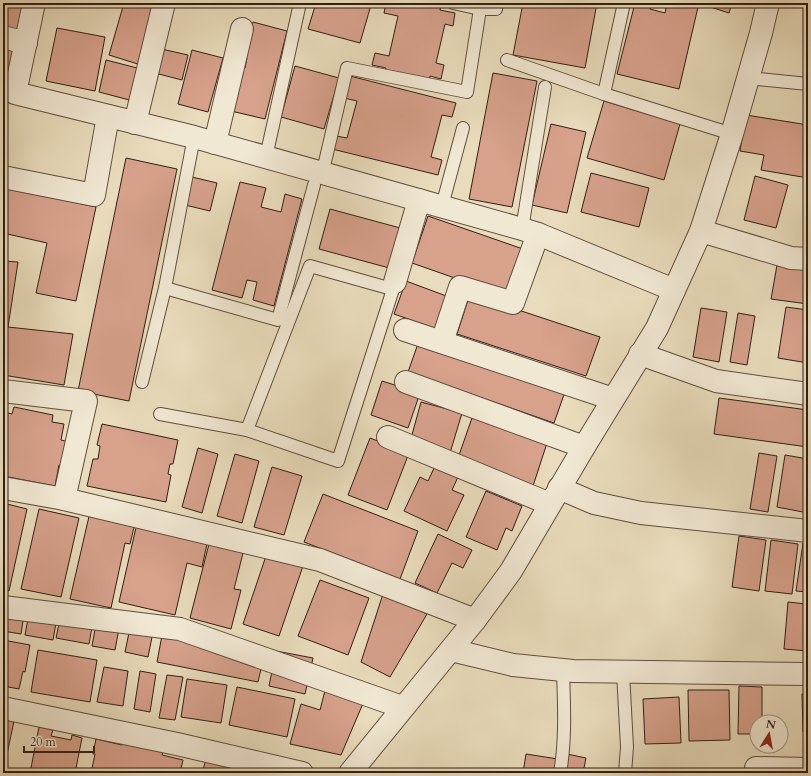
<svg xmlns="http://www.w3.org/2000/svg" width="811" height="776" font-family="Cardo,serif">
	<rect width="100%" height="100%" fill="#e9dcbc"/>
	<filter id="stains"><feTurbulence type="fractalNoise" baseFrequency=".005" numOctaves="4"/><feColorMatrix values="0 0 0 0 .2 0 0 0 0 .09 0 0 0 0 .02 0 0 0 .5 -.17"/></filter>
	<radialGradient id="worn" r=".72"><stop offset=".6" stop-color="#630" stop-opacity="0"/><stop offset="1" stop-color="#630" stop-opacity=".3"/></radialGradient>
	<g fill="#d7a18c" stroke="#311e13">
		<polygon points="3,3 29,3 22,35 3,31"/>
		<polygon points="124,3 159,3 141,65 109,55"/>
		<polygon points="316,3 365,3 371,5 360,43 308,29"/>
		<polygon points="386,3 437,3 441,4 440,10 455,13 453,26 445,24 436,63 444,65 441,79 430,76 429,83 385,74 386,68 372,65 375,53 389,56 398,16 384,13"/>
		<polygon points="523,3 597,3 585,68 513,55"/>
		<polygon points="635,3 651,3 650,9 665,13 667,3 679,3 698,7 679,89 617,74"/>
		<polygon points="701,3 732,3 729,13 701,4"/>
		<polygon points="253,22 287,31 265,119 231,111 238,66 245,68 247,58 240,56 247,45"/>
		<polygon points="57,28 105,37 95,91 46,81"/>
		<polygon points="3,42 16,45 3,95"/>
		<polygon points="157,48 188,55 182,80 151,72"/>
		<polygon points="192,50 223,58 208,112 178,104"/>
		<polygon points="106,60 145,70 137,102 99,92"/>
		<polygon points="295,66 339,78 324,129 281,117"/>
		<polygon points="493,73 537,81 512,207 469,199"/>
		<polygon points="350,76 456,103 452,117 442,115 431,157 442,160 438,175 332,149 336,136 347,138 357,101 344,98"/>
		<polygon points="604,101 680,124 664,180 587,158"/>
		<polygon points="746,115 808,125 808,178 761,170 764,155 740,151"/>
		<polygon points="551,124 586,132 567,213 532,205"/>
		<polygon points="126,158 177,169 129,401 78,391"/>
		<polygon points="591,173 649,188 639,227 581,212"/>
		<polygon points="755,176 788,185 776,228 744,220"/>
		<polygon points="192,177 217,183 210,211 185,205"/>
		<polygon points="240,182 266,188 261,207 281,212 285,194 302,199 274,306 253,300 257,282 247,280 242,298 212,290"/>
		<polygon points="3,187 96,207 76,301 36,293 47,243 3,233"/>
		<polygon points="330,209 404,229 393,269 319,249"/>
		<polygon points="428,216 523,249 506,296 412,263"/>
		<polygon points="3,261 18,262 8,327 73,334 64,385 3,375"/>
		<polygon points="777,265 808,269 808,304 771,299"/>
		<polygon points="406,281 449,297 437,329 394,314"/>
		<polygon points="470,294 600,337 586,376 457,334"/>
		<polygon points="786,307 808,310 808,363 778,358"/>
		<polygon points="701,308 727,312 719,362 693,357"/>
		<polygon points="738,313 755,316 747,365 730,362"/>
		<polygon points="420,338 566,389 554,423 408,372"/>
		<polygon points="382,381 420,393 408,428 371,415"/>
		<polygon points="719,398 808,410 808,447 714,434"/>
		<polygon points="421,402 462,413 450,453 410,442"/>
		<polygon points="14,407 53,415 52,422 64,424 61,440 69,442 63,466 59,465 55,486 3,476 3,412 12,414"/>
		<polygon points="473,415 548,440 533,486 457,461"/>
		<polygon points="102,424 178,440 173,464 170,464 168,474 171,475 166,502 87,486 93,459 98,459 100,446 97,445"/>
		<polygon points="370,438 409,453 387,510 348,495"/>
		<polygon points="198,448 218,454 202,513 182,507"/>
		<polygon points="759,453 777,456 768,512 750,509"/>
		<polygon points="235,454 259,461 242,523 217,516"/>
		<polygon points="785,455 808,459 808,513 777,507"/>
		<polygon points="435,466 458,477 452,490 464,495 447,531 404,511 420,477 428,481"/>
		<polygon points="272,467 302,476 284,535 254,527"/>
		<polygon points="486,491 522,506 512,531 506,528 497,550 466,537"/>
		<polygon points="323,494 418,531 400,579 304,542"/>
		<polygon points="3,503 27,509 9,591 3,589"/>
		<polygon points="39,509 79,518 61,597 21,589"/>
		<polygon points="90,512 135,523 130,544 125,543 111,608 70,599"/>
		<polygon points="137,523 208,539 202,567 187,563 175,615 119,602"/>
		<polygon points="438,534 472,550 463,568 452,563 437,593 415,583"/>
		<polygon points="739,536 766,540 759,591 732,587"/>
		<polygon points="210,540 244,549 234,589 241,590 231,629 190,618"/>
		<polygon points="771,540 798,544 792,594 765,591"/>
		<polygon points="803,543 808,544 808,592 796,591"/>
		<polygon points="267,553 303,566 279,636 243,624"/>
		<polygon points="320,580 369,598 348,655 298,636"/>
		<polygon points="383,594 427,614 390,677 361,662"/>
		<polygon points="3,599 26,602 21,634 3,631"/>
		<polygon points="31,601 59,606 53,640 25,635"/>
		<polygon points="788,602 806,604 805,610 808,610 808,651 784,649"/>
		<polygon points="62,609 94,616 89,644 56,638"/>
		<polygon points="97,618 120,623 115,650 92,646"/>
		<polygon points="132,618 155,622 148,657 125,652"/>
		<polygon points="163,630 265,651 258,682 157,662"/>
		<polygon points="3,640 30,645 25,672 23,671 19,689 3,686"/>
		<polygon points="38,650 97,660 90,702 31,692"/>
		<polygon points="276,651 313,658 305,694 269,686"/>
		<polygon points="104,667 128,671 123,706 97,702"/>
		<polygon points="140,671 156,674 150,712 134,709"/>
		<polygon points="167,675 183,677 175,720 159,718"/>
		<polygon points="329,675 370,687 341,755 290,744 301,704 320,710"/>
		<polygon points="187,679 227,685 221,723 181,717"/>
		<polygon points="739,686 762,687 762,722 757,722 757,734 738,734"/>
		<polygon points="237,687 295,699 287,737 229,725"/>
		<polygon points="688,690 729,690 730,740 689,741"/>
		<polygon points="802,694 808,694 808,732 803,732"/>
		<polygon points="679,697 681,743 645,744 643,699"/>
		<polygon points="3,719 14,721 3,773"/>
		<polygon points="39,727 53,730 51,736 71,740 72,735 82,738 75,773 30,773"/>
		<polygon points="96,739 122,745 123,740 164,749 162,755 183,760 180,773 91,773 95,754 93,754"/>
		<polygon points="526,754 558,759 555,773 523,773"/>
		<polygon points="567,754 586,758 583,773 564,773"/>
		<polygon points="207,756 258,773 202,773"/>
	</g>
	<g fill="none" stroke-linecap="round" stroke-linejoin="round">
		<g stroke="#5f4e3d" stroke-width="14">
			<g id="lane">
				<polyline points="453,3 480,9"/>
				<polyline points="507,60 604,94 732,134"/>
				<polyline points="748,78 808,84"/>
				<polyline points="604,94 624,3"/>
				<polyline points="266,157 300,3"/>
				<polyline points="325,162 347,68 467,92 480,9 496,9 497,3"/>
				<polyline points="442,206 463,128"/>
				<polyline points="522,229 545,87"/>
				<polyline points="165,288 278,320 314,185"/>
				<polyline points="142,382 165,288 194,137"/>
				<polyline points="160,414 247,430 310,266 392,289"/>
				<polyline points="247,430 338,461 395,283"/>
				<polyline points="623,672 627,747 625,773"/>
				<path d="M 560,773 C 566,739 564,704 563,670"/>
			</g>
		</g>
		<g stroke="#5f4e3d" stroke-width="24">
			<g id="street">
				<polyline points="34,3 15,93 194,137 522,229 538,234 674,290"/>
				<polyline points="3,37 26,43"/>
				<polyline points="135,123 164,3"/>
				<polyline points="215,143 242,29"/>
				<polyline points="3,177 94,195 108,116"/>
				<polyline points="701,231 791,258 808,259"/>
				<polyline points="395,282 419,200"/>
				<polyline points="405,330 613,399"/>
				<polyline points="442,342 460,287 513,303 538,234"/>
				<polyline points="640,354 716,381 808,394"/>
				<polyline points="406,382 584,447"/>
				<polyline points="3,391 86,401 64,499"/>
				<polyline points="388,437 550,504"/>
				<polyline points="3,488 64,499 320,560 475,620"/>
				<polyline points="559,488 594,503 641,513 808,531"/>
				<polyline points="3,607 180,629 402,707"/>
				<polyline points="451,650 513,665 573,671 808,674"/>
				<polyline points="3,708 177,744 302,773"/>
				<polyline points="756,768 808,769"/>
				<polyline points="350,773 475,620 511,571 584,447 657,328 701,231 732,134 761,33 768,3"/>
			</g>
		</g>
		<use href="#lane" stroke="#f1e8d3" stroke-width="12"/>
		<use href="#street" stroke="#f1e8d3" stroke-width="22"/>
	</g>
	<rect width="811" height="776" fill="none" stroke="#e9dcbc" stroke-width="16"/>
	<rect x="4" y="4" width="803" height="768" fill="none" stroke="#311e13" stroke-width="2"/>
	<rect x="8" y="8" width="795" height="760" fill="none" stroke="#311e13"/>
	<g transform="translate(769 734) rotate(11)"><circle r="19" fill="#f1e8d3" stroke="#a49786"/>
	<path d="M0-3L7 15L0 10L-7 15Z" fill="#8f2418"/>
	<text y="-6" font-size="11" font-weight="bold" text-anchor="middle" fill="#311e13">N</text>
	</g>
	<path d="M24 746v6h70v-6" fill="none" stroke="#311e13" stroke-width="2"/>
	<text x="30" y="746" font-size="12" fill="#311e13" stroke="#f1e8d3" stroke-width="3" paint-order="stroke">20 m</text>
	<rect width="100%" height="100%" filter="url(#stains)"/>
	<rect width="100%" height="100%" fill="url(#worn)"/>
</svg>
